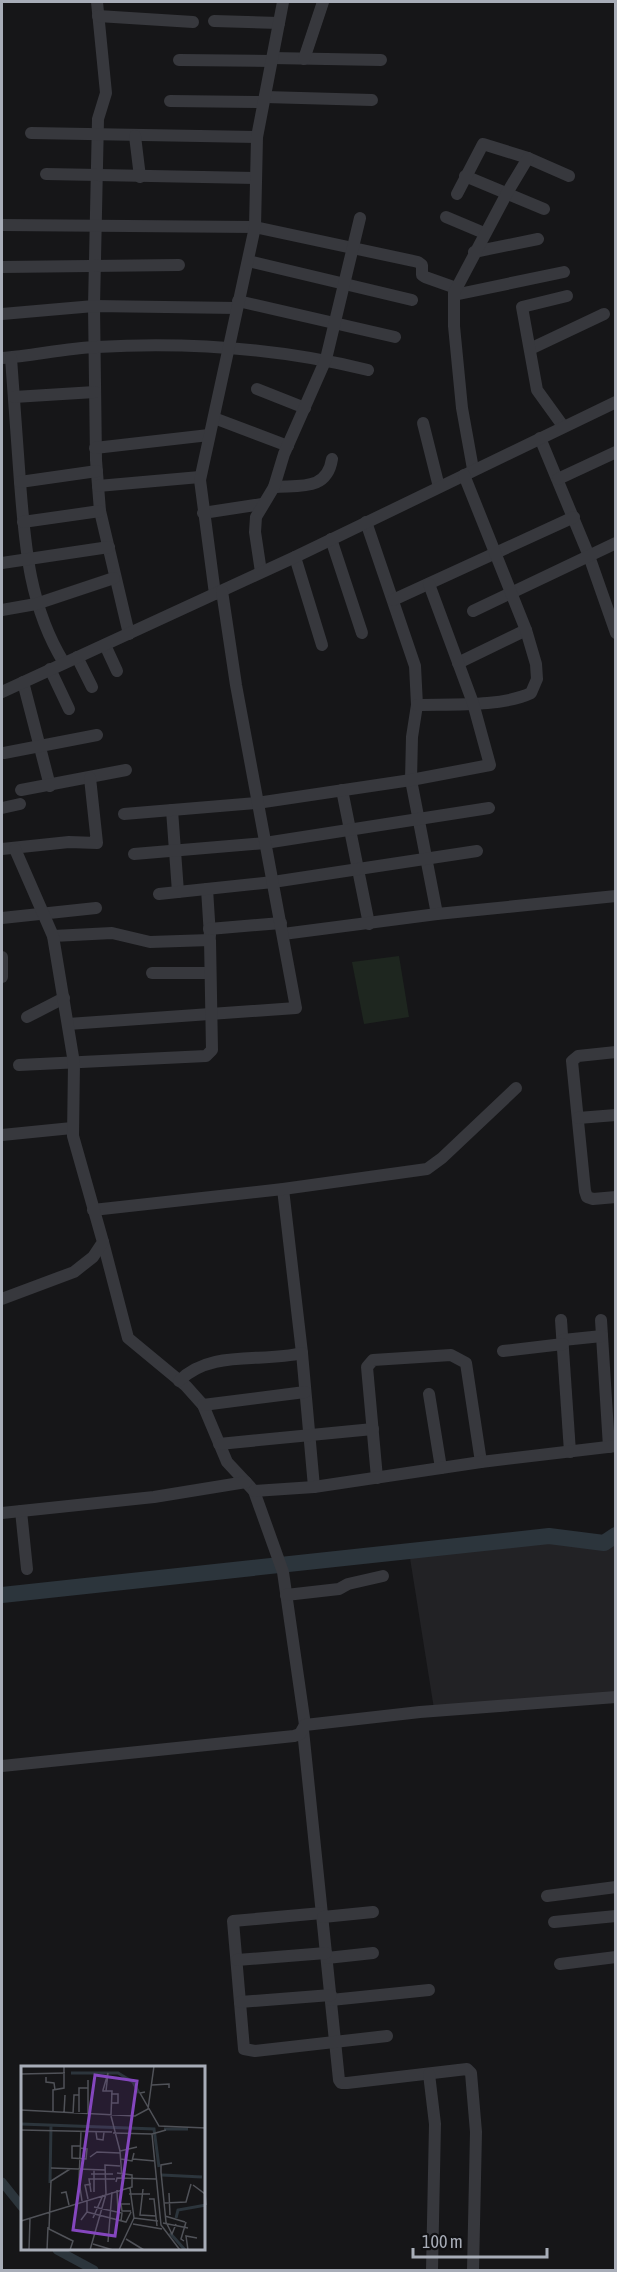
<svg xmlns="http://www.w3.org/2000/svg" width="617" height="2272" font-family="'Asap Condensed',sans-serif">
	<rect width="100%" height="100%" fill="#161618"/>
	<polygon fill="#222225" points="615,1535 615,1692 434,1709 410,1558"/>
	<polygon fill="#1e261f" points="399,956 409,1017 364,1024 352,962"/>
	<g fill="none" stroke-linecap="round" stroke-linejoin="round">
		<g stroke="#2c353c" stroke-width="9">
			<polyline points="2,2182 22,2207"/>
			<polyline points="57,2250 94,2270"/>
		</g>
		<polyline stroke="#2c353c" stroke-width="16" points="2,1595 549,1536 604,1543 616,1535"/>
		<g stroke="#37383d" stroke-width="12">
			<polyline points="97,2 106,93 98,119 94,306 96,460 100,511 129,634"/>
			<polyline points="98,16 193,22"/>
			<polyline points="214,21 279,23"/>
			<polyline points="272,58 381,60"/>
			<polyline points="304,59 323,2"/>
			<polyline points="179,60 272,61"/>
			<polyline points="265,97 372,100"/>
			<polyline points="170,101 263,102"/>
			<polyline points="31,133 257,137"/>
			<polyline points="135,136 140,177"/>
			<polyline points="46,174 255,178"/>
			<polyline points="465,176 544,209"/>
			<polyline points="457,194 483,144 528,158 569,176"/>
			<polyline points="446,217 484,233"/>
			<polyline points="2,225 255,227 418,262 422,265 422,275 425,277 456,288"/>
			<polyline points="474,252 538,239"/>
			<polyline points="248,261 412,300"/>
			<polyline points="2,267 179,265"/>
			<polyline points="454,295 564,272"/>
			<polyline points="238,301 395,337"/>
			<polyline points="2,314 94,306 237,308"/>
			<polyline points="530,349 604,314"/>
			<path d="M 2,358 C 33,356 65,348 97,347 C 188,342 279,348 368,370"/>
			<path d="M 11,358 C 14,399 17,440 20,482 C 25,546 29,606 64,663"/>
			<polyline points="257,389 305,408"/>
			<polyline points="14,397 95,392"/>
			<polyline points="214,418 288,446"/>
			<polyline points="423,423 439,487"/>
			<polyline points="563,426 537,390 522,307 567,296"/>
			<polyline points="540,438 589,556 616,633"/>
			<polyline points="95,448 209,435"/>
			<polyline points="473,469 462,408 454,326 454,293 507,193 528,158"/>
			<polyline points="558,479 616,452"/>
			<polyline points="20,482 97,471"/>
			<polyline points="98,486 200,477"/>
			<path d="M 274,487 C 300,485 327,491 332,459"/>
			<polyline points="203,513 262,504"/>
			<polyline points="23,522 100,511"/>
			<polyline points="366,522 415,666 417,705 412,737 411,780 437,914"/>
			<polyline points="331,539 362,633"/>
			<polyline points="295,557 322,645"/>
			<polyline points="2,563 109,547"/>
			<polyline points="261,572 255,532 256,517 274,487 284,454 326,359 360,218"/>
			<polyline points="215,594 200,480 255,227 257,137 283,2"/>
			<polyline points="393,600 574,517"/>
			<polyline points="2,610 36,604 114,578"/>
			<polyline points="473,611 616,543"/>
			<polyline points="105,645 117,671"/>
			<polyline points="77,657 92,687"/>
			<polyline points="458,663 526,630"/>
			<polyline points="50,669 69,709"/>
			<polyline points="23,682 50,786"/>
			<polyline points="2,692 295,557 616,402"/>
			<path d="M 417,705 C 450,704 502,707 531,693 L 537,679 L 536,664 L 526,630 L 464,475"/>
			<polyline points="4,753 97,735"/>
			<polyline points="21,790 126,770"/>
			<polyline points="342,790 369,924"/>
			<polyline points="2,808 20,804"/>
			<polyline points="172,810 178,892"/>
			<polyline points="124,814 257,803 411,780 490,765 473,703 429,584"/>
			<polyline points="2,849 69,842 97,843 90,778"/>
			<polyline points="134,854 265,843 489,808"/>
			<polyline points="207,889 210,936"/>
			<polyline points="159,894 273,882 477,851"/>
			<polyline points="2,918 96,908"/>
			<polyline points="209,929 281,923"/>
			<polyline points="283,934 437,914 616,896"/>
			<polyline points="2,957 2,977"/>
			<polyline points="152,973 210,973"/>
			<polyline points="27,1017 64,998"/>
			<polyline points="68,1024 296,1008 236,685 222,591"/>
			<polyline points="616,1052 578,1056 572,1061 585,1191 587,1197 593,1199 616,1197"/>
			<polyline points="19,1065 206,1056 212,1050 210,940 150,942 112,933 53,936"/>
			<polyline points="578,1118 616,1115"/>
			<polyline points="2,1135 72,1128"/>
			<polyline points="283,1189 302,1353"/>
			<polyline points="93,1210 283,1189 427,1169 442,1158 516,1088"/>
			<polyline points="103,1242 128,1338 186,1386 203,1405 227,1462 254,1491 283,1572 305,1725"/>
			<polyline points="2,1299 74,1272 93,1257 103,1242 73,1136 74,1063 53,936 15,849"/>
			<polyline points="561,1320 570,1452"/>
			<polyline points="601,1320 609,1447"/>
			<polyline points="563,1340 602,1336"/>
			<polyline points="503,1351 563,1344"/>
			<path d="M 179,1381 C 211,1349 262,1363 302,1353 L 314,1487"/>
			<polyline points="429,1394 441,1468"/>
			<polyline points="203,1405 305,1392"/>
			<polyline points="219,1444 373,1429"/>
			<polyline points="377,1478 367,1367 373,1360 451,1355 466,1363 481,1462"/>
			<polyline points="254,1491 314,1487 481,1462 616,1446"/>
			<polyline points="21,1511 27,1569"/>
			<polyline points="2,1513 154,1497 246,1482"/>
			<polyline points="286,1595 339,1589 348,1584 383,1576"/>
			<polyline points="303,1730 339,2080 341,2083 347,2083 467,2069 471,2073 476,2132 473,2270"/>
			<polyline points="2,1766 294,1736 300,1734 305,1725 420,1712 616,1697"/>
			<polyline points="547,1896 616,1887"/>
			<polyline points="322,1913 233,1921 244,2049 255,2051 387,2036"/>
			<polyline points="323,1917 373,1912"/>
			<polyline points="554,1922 616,1916"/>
			<polyline points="327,1958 373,1953"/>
			<polyline points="237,1960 326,1953"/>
			<polyline points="560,1964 616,1957"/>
			<polyline points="331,2000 429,1990"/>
			<polyline points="240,2002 331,1995"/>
			<polyline points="429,2074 435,2124 432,2270"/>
		</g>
	</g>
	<g transform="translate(21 2066)">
		<rect width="184" height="184" fill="#161618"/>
		<path fill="none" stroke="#2c353c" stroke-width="3" d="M 50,7 L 97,7 L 112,16 L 118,27M 0,58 L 133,63 L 138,101M 143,63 L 167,63M 141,109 L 181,111M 29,117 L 30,59M 155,152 L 157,144 L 185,139M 149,167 L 164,184"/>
		<path fill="none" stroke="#505258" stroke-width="1.5" d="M 0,8 L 44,7M 25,11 L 25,16 L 33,17 L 34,24M 131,19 L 148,18 L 148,22M 85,25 L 87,7 L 82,24 L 82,25 L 91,25 L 90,49M 124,26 L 119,27 L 138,60 L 185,62M 90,28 L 97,28 L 97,37 L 91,37M 0,44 L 114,50 L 127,43 L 133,0M 58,46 L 58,22 L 67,22M 32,47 L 32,24 L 43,22 L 43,0M 43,47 L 44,29M 52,48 L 53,29 L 58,29M 67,48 L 67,14M 90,50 L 99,85M 0,64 L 91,66M 60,65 L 58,115 L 61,135M 75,66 L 76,73 L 82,74 L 83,66M 92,67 L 131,68 L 145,64M 131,68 L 140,159 L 159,184M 59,82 L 66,83 L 65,93 L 51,92 L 51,80 L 60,80M 69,91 L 76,86 L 99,87M 100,93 L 111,95 L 113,87M 112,93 L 134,95M 151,97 L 140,99 L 140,106 L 145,156 L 151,168 L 155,158M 30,102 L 84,104M 70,108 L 92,108M 101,112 L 99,85 L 116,81M 95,116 L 96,112 L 135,113M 172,119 L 184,128 L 185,139M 122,123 L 119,149 L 135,150M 96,124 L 97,146M 70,126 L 68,113 L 94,113M 73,126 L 73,104M 40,127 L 45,126 L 48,139M 148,127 L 149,149M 85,128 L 84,99 L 99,100M 108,128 L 129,128M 67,133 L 64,119 L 70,118M 128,133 L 133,133 L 136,160M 143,137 L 165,136 L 170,118M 109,138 L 100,138 L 101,145 L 110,145M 73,141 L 101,147 L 100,155M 66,146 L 105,156 L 110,146M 144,150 L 164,156M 72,152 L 82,129M 113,152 L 137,155M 60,154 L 66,146 L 66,134M 0,155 L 111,121 L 111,109 L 96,107M 142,157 L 167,162M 112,158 L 141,163M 105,173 L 123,184M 163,175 L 160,173 L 165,156M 87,176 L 91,126M 72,178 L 92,184M 8,184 L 9,152M 26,184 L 27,161M 49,184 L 52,175 L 28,163 L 30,115 L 49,103M 69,184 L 85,128M 98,184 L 113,152 L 109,122M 167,184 L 165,170 L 176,172"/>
		<path fill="#8446be" fill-opacity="0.15" stroke="#8446be" stroke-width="3" d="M 74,9 L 116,15 L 94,170 L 52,164 Z"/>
		<rect width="184" height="184" fill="none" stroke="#a8adb8" stroke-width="3"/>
	</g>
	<rect width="617" height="2272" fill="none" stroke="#a8adb8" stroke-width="6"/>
	<path d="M413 2248v9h134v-9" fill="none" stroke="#a8adb8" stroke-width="3"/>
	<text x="422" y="2248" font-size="18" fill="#a8adb8" stroke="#111113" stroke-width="4.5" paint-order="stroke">100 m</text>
</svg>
